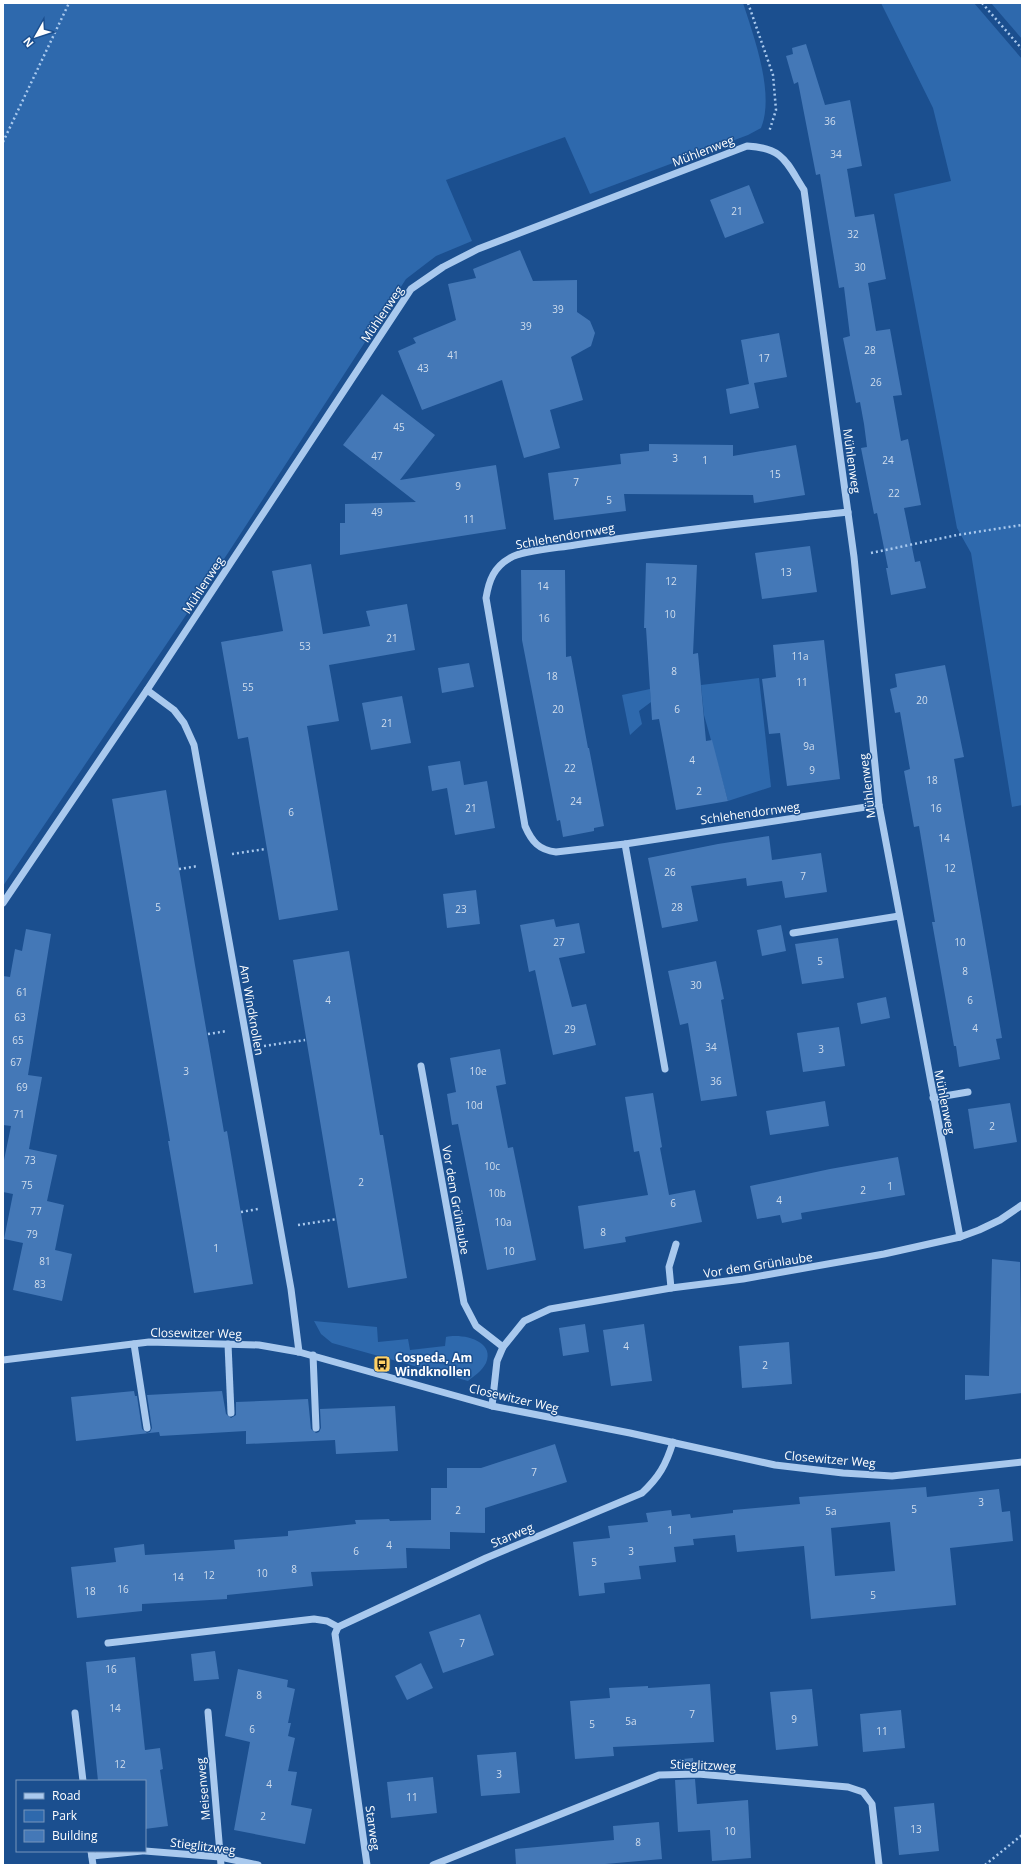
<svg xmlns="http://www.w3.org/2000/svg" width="1025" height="1868" font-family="'Open Sans',sans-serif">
	<rect width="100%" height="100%" fill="#1b4f8f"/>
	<g fill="#2e69ad">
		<path d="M 3,3 L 743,3 C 754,37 775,94 761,128 L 748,135 L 590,194 L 565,137 L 446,180 L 472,241 L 436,256 L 406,279 L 228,553 L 3,886 Z"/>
		<polygon points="881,3 974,3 1022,59 1022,805 1012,807 971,553 957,528 894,194 951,181 933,108"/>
		<polygon points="991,3 1022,3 1022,39"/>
		<polygon points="759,678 771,787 728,801 704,715 701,685"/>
		<polygon points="650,689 651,702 639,711 642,724 630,735 622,695"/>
		<path d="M 314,1321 L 377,1327 L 378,1342 L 408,1339 L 410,1350 L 445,1346 L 446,1337 C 461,1333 496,1340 486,1363 C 482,1371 474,1376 468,1381 L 332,1343 L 321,1334 Z"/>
	</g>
	<g fill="#4478b7" fill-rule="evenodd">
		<polygon points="806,44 825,105 850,100 862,166 847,169 855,217 874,214 886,279 868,283 876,331 890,329 902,395 893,396 901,441 908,439 921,505 904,508 915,562 920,561 926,588 891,595 886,568 888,568 877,513 874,514 861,448 867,447 864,424 860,402 856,403 843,338 850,336 844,287 839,288 820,174 816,175 798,82 794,84 786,56 793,54 792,48"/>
		<polygon points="749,185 764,223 725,238 710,200"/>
		<polygon points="520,250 533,281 577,280 577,312 590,321 595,333 591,346 571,357 583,400 550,410 560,448 524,458 502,380 422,410 398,351 416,343 413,338 456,320 448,284 476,278 473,269"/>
		<polygon points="779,333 787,377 754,383 759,408 730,414 726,389 749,384 741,340"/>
		<polygon points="382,394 435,435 400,480 496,465 506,529 340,555 340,523 345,523 345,504 416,502 343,445"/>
		<polygon points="649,444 733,445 733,456 796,445 805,495 754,503 753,495 624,494 626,511 554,520 548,473 621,464 620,454 649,451"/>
		<polygon points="810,546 817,592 762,599 755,553"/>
		<polygon points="646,563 697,565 693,654 698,653 706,741 712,740 728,801 676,810 659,719 652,720 646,628 644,628"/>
		<polygon points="311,564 323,634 370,626 366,611 407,604 415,650 329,665 339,721 307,726 338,910 279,920 248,737 238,739 221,642 283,631 272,571"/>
		<polygon points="521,570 565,570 566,657 571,656 588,748 589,748 604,826 594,828 594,831 563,837 560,820 557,821 522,640"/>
		<polygon points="824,640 840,779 787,786 780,733 769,734 762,679 776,677 773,645"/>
		<polygon points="469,663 474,687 442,693 438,668"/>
		<polygon points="945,665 964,757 954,759 1002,1038 996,1039 1000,1059 959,1067 956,1046 954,1046 932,922 935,922 919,826 914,827 904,771 910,769 900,712 895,713 890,689 897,687 895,674"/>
		<polygon points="402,696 411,743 371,750 362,703"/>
		<polygon points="460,761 464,785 487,781 495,828 455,835 447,788 432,791 428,766"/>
		<polygon points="166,790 195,965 224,1132 227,1131 253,1284 194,1293 168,1141 170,1141 112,799"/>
		<polygon points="769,836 772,860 821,853 827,892 785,898 782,881 747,886 746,878 691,886 698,921 662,928 648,858 718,844"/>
		<polygon points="476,890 480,924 447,928 443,894"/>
		<polygon points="554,919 556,927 579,923 585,953 559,958 572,1007 586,1004 596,1045 553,1055 535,970 529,972 520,925"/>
		<polygon points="781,925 786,951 762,956 757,930"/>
		<polygon points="26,929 51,934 28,1075 42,1077 29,1149 57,1155 47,1201 64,1205 55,1250 72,1254 62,1301 13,1290 23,1243 4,1239 13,1194 3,1192 3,1165 11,1126 3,1125 3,976 10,977 15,949 22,951"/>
		<polygon points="838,938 844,978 802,984 795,944"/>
		<polygon points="349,951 380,1135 383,1135 407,1278 348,1288 293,960"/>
		<polygon points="716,961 724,999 721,1000 737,1096 701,1101 688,1023 680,1025 668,971"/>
		<polygon points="886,997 890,1018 861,1024 857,1003"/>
		<polygon points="839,1027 845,1066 803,1072 797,1033"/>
		<polygon points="500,1049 506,1084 496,1086 508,1148 513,1147 536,1260 487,1270 458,1124 452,1125 447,1094 456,1092 450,1058"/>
		<polygon points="653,1093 662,1147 660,1148 669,1195 695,1190 702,1222 625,1237 626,1242 584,1249 578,1206 648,1195 639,1151 634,1152 625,1097"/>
		<polygon points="825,1101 829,1126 770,1135 766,1111"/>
		<polygon points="1010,1103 1017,1142 974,1149 968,1109"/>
		<polygon points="898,1157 905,1195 801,1213 802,1219 782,1223 780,1215 757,1219 750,1186 830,1169"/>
		<polygon points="992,1259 1020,1262 1022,1393 965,1400 965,1375 989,1376"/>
		<polygon points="585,1324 589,1352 563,1356 559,1328"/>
		<polygon points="644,1324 652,1381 611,1386 603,1330"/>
		<polygon points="789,1342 792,1384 742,1388 739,1346"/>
		<polygon points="134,1391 135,1396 137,1396 142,1429 147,1433 150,1432 152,1428 147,1395 222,1391 226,1414 231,1418 236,1415 236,1402 308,1399 311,1429 316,1433 319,1432 321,1428 320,1409 395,1406 398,1451 336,1454 335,1440 246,1444 246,1431 160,1436 159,1432 76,1441 71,1397"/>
		<polygon points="555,1444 567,1482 485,1508 485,1533 450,1532 450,1549 406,1548 407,1568 311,1572 313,1586 227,1595 227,1599 142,1604 142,1611 77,1618 71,1567 116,1562 114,1548 144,1544 145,1555 235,1549 234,1540 288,1536 288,1531 356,1524 355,1520 389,1519 390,1521 431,1520 431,1488 447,1488 447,1468 481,1468"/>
		<path d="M 926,1487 L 927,1497 L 999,1489 L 1002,1512 L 1010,1511 L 1013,1541 L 950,1548 L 956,1605 L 811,1619 L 804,1546 L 737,1552 L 735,1535 L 693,1539 L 694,1545 L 674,1547 L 676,1562 L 639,1566 L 641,1579 L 604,1583 L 605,1593 L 579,1596 L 573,1542 L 610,1538 L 608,1526 L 648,1522 L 646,1513 L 671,1510 L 672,1516 L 690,1514 L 691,1518 L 733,1513 L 733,1510 L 800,1504 L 799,1497 ZM 890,1522 L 895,1571 L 835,1576 L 831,1528 Z"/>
		<polygon points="480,1614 494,1655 443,1673 429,1632"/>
		<polygon points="215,1651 219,1679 194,1681 191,1654"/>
		<polygon points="135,1657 145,1750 160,1748 163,1769 160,1770 168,1826 145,1829 145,1781 98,1781 86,1662"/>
		<polygon points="421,1663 433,1688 407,1700 395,1676"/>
		<polygon points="238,1669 288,1680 287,1687 295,1689 288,1723 291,1723 288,1736 295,1738 288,1771 297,1772 291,1805 312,1809 305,1844 234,1830 250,1742 225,1736"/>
		<polygon points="710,1684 714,1742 613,1747 614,1756 575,1759 570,1701 610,1698 609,1688 648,1686 648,1688"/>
		<polygon points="812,1689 818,1746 776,1750 770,1692"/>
		<polygon points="901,1710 905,1748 863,1752 860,1714"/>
		<polygon points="516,1752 520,1793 481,1796 477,1755"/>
		<polygon points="693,1758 694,1769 674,1770 673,1760"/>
		<polygon points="433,1777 437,1813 391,1818 387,1782"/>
		<polygon points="695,1779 697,1804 748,1800 751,1858 712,1861 710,1830 678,1832 675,1780"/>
		<polygon points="934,1803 939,1851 899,1855 894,1807"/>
		<polygon points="659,1822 662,1859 594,1865 516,1865 515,1849 614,1840 613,1826"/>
	</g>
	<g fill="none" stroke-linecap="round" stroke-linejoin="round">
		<g stroke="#a9c9ee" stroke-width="2.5" stroke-dasharray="2 3" stroke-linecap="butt">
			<polyline points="748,3 773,75 776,110 769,132"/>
			<polyline points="982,3 1022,49"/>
			<polyline points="3,142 69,3"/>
			<polyline points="871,553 957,535 1022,525"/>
			<polyline points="232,854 266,849"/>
			<polyline points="179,869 198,866"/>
			<polyline points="208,1034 227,1031"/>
			<polyline points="264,1046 305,1040"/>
			<polyline points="241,1212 258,1209"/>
			<polyline points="298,1225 337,1219"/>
			<polyline points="985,1865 1022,1835"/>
		</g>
		<g stroke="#a9c9ee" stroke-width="7">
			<path d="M 848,512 C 757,522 665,531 575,545 C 558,548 523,550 510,558 C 494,567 489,580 486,598 L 525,826 C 532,842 539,850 556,852 L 625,844 L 879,805"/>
			<polyline points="147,690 174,710 184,723 194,745 291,1289 299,1352"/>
			<polyline points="625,844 665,1069"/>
			<path d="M 3,903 L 147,690 L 411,289 L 443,267 L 478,249 L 747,146 C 784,148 786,162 804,190 L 854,557 L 879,805 L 960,1237"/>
			<polyline points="793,933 899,916"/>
			<polyline points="421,1066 464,1303 476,1326 503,1347"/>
			<polyline points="933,1098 968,1092"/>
			<polyline points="671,1288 669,1267 676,1244"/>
			<polyline points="134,1344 147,1428"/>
			<polyline points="228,1344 231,1413"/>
			<polyline points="313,1355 316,1428"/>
			<polyline points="3,1360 149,1342 259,1345 299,1352 492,1406 630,1433 775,1465 843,1473 892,1476 1022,1462"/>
			<polyline points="492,1406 497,1361 503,1347 524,1321 550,1309 671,1288 743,1279 884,1254 960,1237 979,1230 1000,1220 1022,1205"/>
			<polyline points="108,1643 314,1619 327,1621 338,1627"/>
			<polyline points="208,1712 221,1865"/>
			<polyline points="75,1713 83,1781"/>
			<polyline points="91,1851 93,1865"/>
			<polyline points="145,1851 220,1857 258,1865"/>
			<polyline points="92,1856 142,1851"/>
			<path d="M 367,1865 L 335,1634 L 338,1627 L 486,1558 L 642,1493 C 659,1477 666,1465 673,1442"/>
			<polyline points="433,1865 659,1775 698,1774 848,1787 863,1792 872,1804 879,1865"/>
		</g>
	</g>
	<defs>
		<g id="bus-square" transform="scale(0.9)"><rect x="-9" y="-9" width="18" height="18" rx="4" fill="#ffd166" stroke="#1b4f8f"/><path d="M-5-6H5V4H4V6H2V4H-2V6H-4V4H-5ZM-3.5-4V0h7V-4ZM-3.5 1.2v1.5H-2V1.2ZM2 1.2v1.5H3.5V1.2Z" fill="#111"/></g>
	</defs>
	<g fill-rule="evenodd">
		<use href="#bus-square" x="382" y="1364"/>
	</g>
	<g text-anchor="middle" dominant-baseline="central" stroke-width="3" stroke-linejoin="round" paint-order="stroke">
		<g font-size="10" fill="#d0dded">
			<text x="830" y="121">36</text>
			<text x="836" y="154">34</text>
			<text x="737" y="211">21</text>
			<text x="853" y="234">32</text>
			<text x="860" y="267">30</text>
			<text x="558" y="309">39</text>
			<text x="526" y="326">39</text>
			<text x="870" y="350">28</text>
			<text x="453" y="355">41</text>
			<text x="764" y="358">17</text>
			<text x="423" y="368">43</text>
			<text x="876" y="382">26</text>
			<text x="399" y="427">45</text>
			<text x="377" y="456">47</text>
			<text x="675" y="458">3</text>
			<text x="705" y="460">1</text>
			<text x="888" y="460">24</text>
			<text x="775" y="474">15</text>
			<text x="576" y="482">7</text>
			<text x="458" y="486">9</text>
			<text x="894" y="493">22</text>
			<text x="609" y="500">5</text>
			<text x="377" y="512">49</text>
			<text x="469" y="519">11</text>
			<text x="786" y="572">13</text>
			<text x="671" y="581">12</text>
			<text x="543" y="586">14</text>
			<text x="670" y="614">10</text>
			<text x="544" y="618">16</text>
			<text x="392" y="638">21</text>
			<text x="305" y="646">53</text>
			<text x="800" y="656">11a</text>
			<text x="674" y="671">8</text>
			<text x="552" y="676">18</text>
			<text x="802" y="682">11</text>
			<text x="248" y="687">55</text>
			<text x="922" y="700">20</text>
			<text x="558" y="709">20</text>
			<text x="677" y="709">6</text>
			<text x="387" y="723">21</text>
			<text x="809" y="746">9a</text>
			<text x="692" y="760">4</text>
			<text x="570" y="768">22</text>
			<text x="812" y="770">9</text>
			<text x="932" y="780">18</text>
			<text x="699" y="791">2</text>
			<text x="576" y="801">24</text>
			<text x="471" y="808">21</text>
			<text x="936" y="808">16</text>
			<text x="291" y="812">6</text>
			<text x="944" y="838">14</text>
			<text x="950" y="868">12</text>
			<text x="670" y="872">26</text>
			<text x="803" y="876">7</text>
			<text x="158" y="907">5</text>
			<text x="677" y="907">28</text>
			<text x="461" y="909">23</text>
			<text x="559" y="942">27</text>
			<text x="960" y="942">10</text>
			<text x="820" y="961">5</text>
			<text x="965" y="971">8</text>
			<text x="696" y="985">30</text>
			<text x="22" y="992">61</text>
			<text x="328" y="1000">4</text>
			<text x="970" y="1000">6</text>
			<text x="20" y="1017">63</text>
			<text x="975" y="1028">4</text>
			<text x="570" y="1029">29</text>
			<text x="18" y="1040">65</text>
			<text x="711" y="1047">34</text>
			<text x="821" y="1049">3</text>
			<text x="16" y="1062">67</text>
			<text x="186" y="1071">3</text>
			<text x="478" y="1071">10e</text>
			<text x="716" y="1081">36</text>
			<text x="22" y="1087">69</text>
			<text x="474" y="1105">10d</text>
			<text x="19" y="1114">71</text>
			<text x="992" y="1126">2</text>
			<text x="30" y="1160">73</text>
			<text x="492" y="1166">10c</text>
			<text x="361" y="1182">2</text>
			<text x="27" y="1185">75</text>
			<text x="890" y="1186">1</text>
			<text x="863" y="1190">2</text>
			<text x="497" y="1193">10b</text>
			<text x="779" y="1200">4</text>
			<text x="673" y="1203">6</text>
			<text x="36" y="1211">77</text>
			<text x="503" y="1222">10a</text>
			<text x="603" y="1232">8</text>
			<text x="32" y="1234">79</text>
			<text x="216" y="1248">1</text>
			<text x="509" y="1251">10</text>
			<text x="45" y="1261">81</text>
			<text x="40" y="1284">83</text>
			<text x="626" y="1346">4</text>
			<text x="765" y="1365">2</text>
			<text x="534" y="1472">7</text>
			<text x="981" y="1502">3</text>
			<text x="914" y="1509">5</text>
			<text x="458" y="1510">2</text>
			<text x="831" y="1511">5a</text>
			<text x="670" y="1530">1</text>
			<text x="389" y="1545">4</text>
			<text x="356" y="1551">6</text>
			<text x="631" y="1551">3</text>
			<text x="594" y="1562">5</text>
			<text x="294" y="1569">8</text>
			<text x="262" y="1573">10</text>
			<text x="209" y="1575">12</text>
			<text x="178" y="1577">14</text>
			<text x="123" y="1589">16</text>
			<text x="90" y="1591">18</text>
			<text x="873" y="1595">5</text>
			<text x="462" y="1643">7</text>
			<text x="111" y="1669">16</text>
			<text x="259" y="1695">8</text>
			<text x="115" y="1708">14</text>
			<text x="692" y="1714">7</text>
			<text x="794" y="1719">9</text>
			<text x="631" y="1721">5a</text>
			<text x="592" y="1724">5</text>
			<text x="252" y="1729">6</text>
			<text x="882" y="1731">11</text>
			<text x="120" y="1764">12</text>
			<text x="499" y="1774">3</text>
			<text x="269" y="1784">4</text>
			<text x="412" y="1797">11</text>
			<text x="263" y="1816">2</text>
			<text x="916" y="1829">13</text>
			<text x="730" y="1831">10</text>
			<text x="638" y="1842">8</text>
		</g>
		<g font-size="12" fill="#fff" stroke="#1b4f8f">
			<text transform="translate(703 151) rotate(-21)">Mühlenweg</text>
			<text transform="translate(382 314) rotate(-56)">Mühlenweg</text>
			<text transform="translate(852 461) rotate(82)">Mühlenweg</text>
			<text transform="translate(565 536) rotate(-10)">Schlehendornweg</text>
			<text transform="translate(203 585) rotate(-57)">Mühlenweg</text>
			<text transform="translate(867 786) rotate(-97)">Mühlenweg</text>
			<text transform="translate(750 813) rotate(-8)">Schlehendornweg</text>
			<text transform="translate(252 1010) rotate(80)">Am Windknollen</text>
			<text transform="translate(945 1102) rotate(79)">Mühlenweg</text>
			<text transform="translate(456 1200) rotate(80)">Vor dem Grünlaube</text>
			<text transform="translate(758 1265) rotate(-9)">Vor dem Grünlaube</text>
			<text transform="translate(196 1333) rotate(1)">Closewitzer Weg</text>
			<text transform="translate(514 1398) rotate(13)">Closewitzer Weg</text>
			<text transform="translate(830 1459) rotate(5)">Closewitzer Weg</text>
			<text transform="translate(512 1535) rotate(-23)">Starweg</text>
			<text transform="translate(703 1765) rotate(2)">Stieglitzweg</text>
			<text transform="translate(203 1789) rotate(-95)">Meisenweg</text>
			<text transform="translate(373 1828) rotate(82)">Starweg</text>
			<text transform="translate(203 1846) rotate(7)">Stieglitzweg</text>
		</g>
		<g font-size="12" font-weight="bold" fill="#fff" stroke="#1b4f8f" text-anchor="start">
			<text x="395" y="1357">Cospeda, Am<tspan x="395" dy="14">Windknollen</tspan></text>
		</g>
	</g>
	<rect width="1025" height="1868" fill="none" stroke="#ffffff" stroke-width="8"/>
	<rect x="16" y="1780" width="130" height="72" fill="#1b4f8f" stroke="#7695bc"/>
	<rect x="24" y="1793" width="20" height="6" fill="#a9c9ee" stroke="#7695bc"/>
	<text x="52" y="1800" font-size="12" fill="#ffffff">Road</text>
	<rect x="24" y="1810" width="20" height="12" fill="#2e69ad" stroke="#7695bc"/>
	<text x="52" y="1820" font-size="12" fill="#ffffff">Park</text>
	<rect x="24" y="1830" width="20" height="12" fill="#4478b7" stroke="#7695bc"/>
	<text x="52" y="1840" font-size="12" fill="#ffffff">Building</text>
	<g transform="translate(36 36) rotate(231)" stroke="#1b4f8f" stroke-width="3" paint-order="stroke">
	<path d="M0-3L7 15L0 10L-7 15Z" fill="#ffffff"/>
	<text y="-6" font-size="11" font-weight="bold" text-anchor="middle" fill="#ffffff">N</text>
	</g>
</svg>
